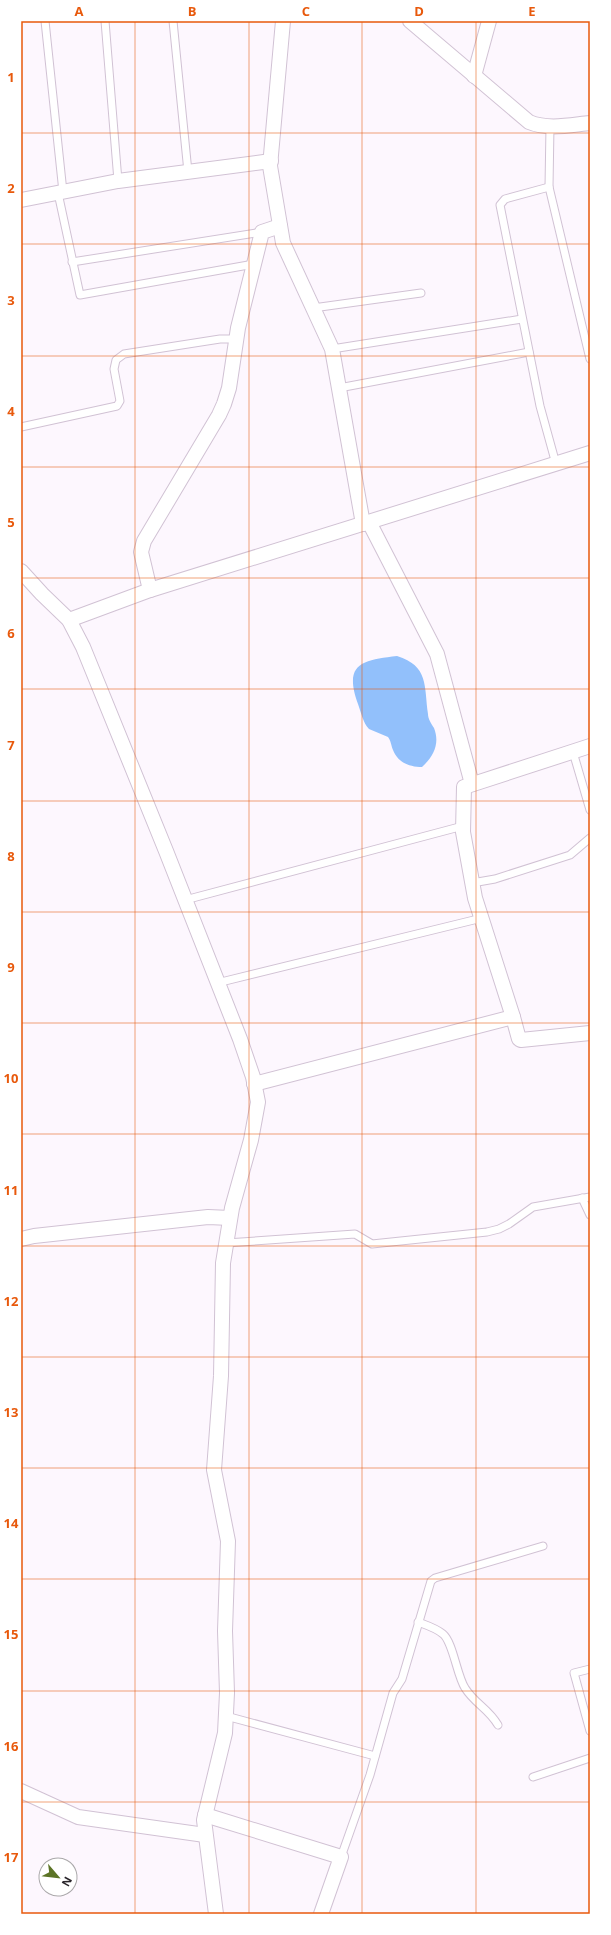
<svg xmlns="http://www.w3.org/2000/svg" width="611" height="1935" font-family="'Open Sans',sans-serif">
	<rect width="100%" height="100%" fill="#fdf7fe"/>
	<path fill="#92c0fb" d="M 397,656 C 429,666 424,686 428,714 C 428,719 431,723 434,728 C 440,743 434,756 422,767 C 410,767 398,763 393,750 C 391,745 391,741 388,737 L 369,729 C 363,723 361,712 358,704 C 343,663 363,660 397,656 Z"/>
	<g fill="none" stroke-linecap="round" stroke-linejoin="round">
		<g stroke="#d1c2d4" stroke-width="9">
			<g id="service">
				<polyline points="45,21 63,192"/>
				<polyline points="105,21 118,181"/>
				<polyline points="173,21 188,172"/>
				<polyline points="550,126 549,187 590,359"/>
				<polyline points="549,187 505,199 500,205 540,406 556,464"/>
				<polyline points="58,193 80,295 254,264"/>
				<polyline points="72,262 262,232"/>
				<polyline points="313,308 421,293"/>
				<polyline points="332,349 522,319"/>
				<polyline points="339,388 529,352"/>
				<polyline points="21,427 117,406 120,401 114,369 116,360 124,354 220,339 236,339"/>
				<polyline points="573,752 590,810"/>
				<polyline points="472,883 495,879 570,855 590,838"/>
				<polyline points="185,900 463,826"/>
				<polyline points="217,983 482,918"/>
				<polyline points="582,1198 590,1215"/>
				<polyline points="226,1243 355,1234 372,1244 487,1232 499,1229 509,1224 533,1207 590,1197"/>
				<path d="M 418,1622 C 426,1625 436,1628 443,1634 C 453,1642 457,1676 465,1688 C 475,1704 488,1708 498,1725"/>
				<polyline points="590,1669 574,1673 590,1731"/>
				<polyline points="226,1716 375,1756"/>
				<polyline points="533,1777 590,1758"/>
				<polyline points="341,1857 370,1775 393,1693 402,1679 431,1581 435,1578 543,1546"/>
			</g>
		</g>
		<g stroke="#d1c2d4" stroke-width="16">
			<g id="minor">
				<polyline points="283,21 270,166 283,243 332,349 363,524"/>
				<path d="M 410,21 L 529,122 C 548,130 570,125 590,123"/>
				<polyline points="474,76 489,21"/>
				<polyline points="21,200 118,181 271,161"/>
				<polyline points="369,522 437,654 472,784"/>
				<polyline points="21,571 42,594 69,620 83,647 166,851 240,1039 253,1077 258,1102 251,1140 232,1208 223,1263 221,1376 214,1470 228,1541 225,1631 227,1693 225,1733 204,1820 216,1914"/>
				<polyline points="150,590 141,552 144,541 219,415 224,404 229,388 238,328 262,232 280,226"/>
				<polyline points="69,620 150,590 590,453"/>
				<polyline points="513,1017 475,898 463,832 464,787 590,746"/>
				<polyline points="254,1084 513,1017 519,1039 521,1040 590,1033"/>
				<polyline points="21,1239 34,1236 208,1217 230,1218"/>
				<polyline points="21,1791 78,1817 205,1835"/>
				<polyline points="205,1815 341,1857 321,1914"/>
			</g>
		</g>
		<use href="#service" stroke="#fff" stroke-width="7"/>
		<use href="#minor" stroke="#fff" stroke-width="14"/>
	</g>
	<path fill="none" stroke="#e8590c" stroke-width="1" stroke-opacity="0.55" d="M 135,21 L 135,1914M 249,21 L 249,1914M 362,21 L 362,1914M 476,21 L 476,1914M 21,133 L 590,133M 21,244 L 590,244M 21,356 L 590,356M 21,467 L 590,467M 21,578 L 590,578M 21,689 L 590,689M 21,801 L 590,801M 21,912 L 590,912M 21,1023 L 590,1023M 21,1134 L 590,1134M 21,1246 L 590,1246M 21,1357 L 590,1357M 21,1468 L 590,1468M 21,1579 L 590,1579M 21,1691 L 590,1691M 21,1802 L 590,1802"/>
	<rect width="611" height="1935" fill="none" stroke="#ffffff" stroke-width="44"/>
	<g transform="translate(58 1877) rotate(118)"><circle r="19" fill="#ffffff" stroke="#aaa8aa"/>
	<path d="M0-3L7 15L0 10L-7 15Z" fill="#5c7426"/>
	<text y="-6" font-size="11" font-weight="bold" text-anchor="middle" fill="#2a252b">N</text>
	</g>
	<rect x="22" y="22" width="567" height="1891" fill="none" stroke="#e8590c" stroke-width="1.5"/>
	<g font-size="13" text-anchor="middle" font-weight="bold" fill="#e8590c">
		<text x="79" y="16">A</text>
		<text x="192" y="16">B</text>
		<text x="306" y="16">C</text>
		<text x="419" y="16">D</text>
		<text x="532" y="16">E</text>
		<text x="11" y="82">1</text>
		<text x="11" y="193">2</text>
		<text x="11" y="305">3</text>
		<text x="11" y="416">4</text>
		<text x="11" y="527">5</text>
		<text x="11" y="638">6</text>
		<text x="11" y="750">7</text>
		<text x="11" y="861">8</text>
		<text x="11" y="972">9</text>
		<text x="11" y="1083">10</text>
		<text x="11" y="1195">11</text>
		<text x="11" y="1306">12</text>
		<text x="11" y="1417">13</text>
		<text x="11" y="1528">14</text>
		<text x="11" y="1639">15</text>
		<text x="11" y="1751">16</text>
		<text x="11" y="1862">17</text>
	</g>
</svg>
